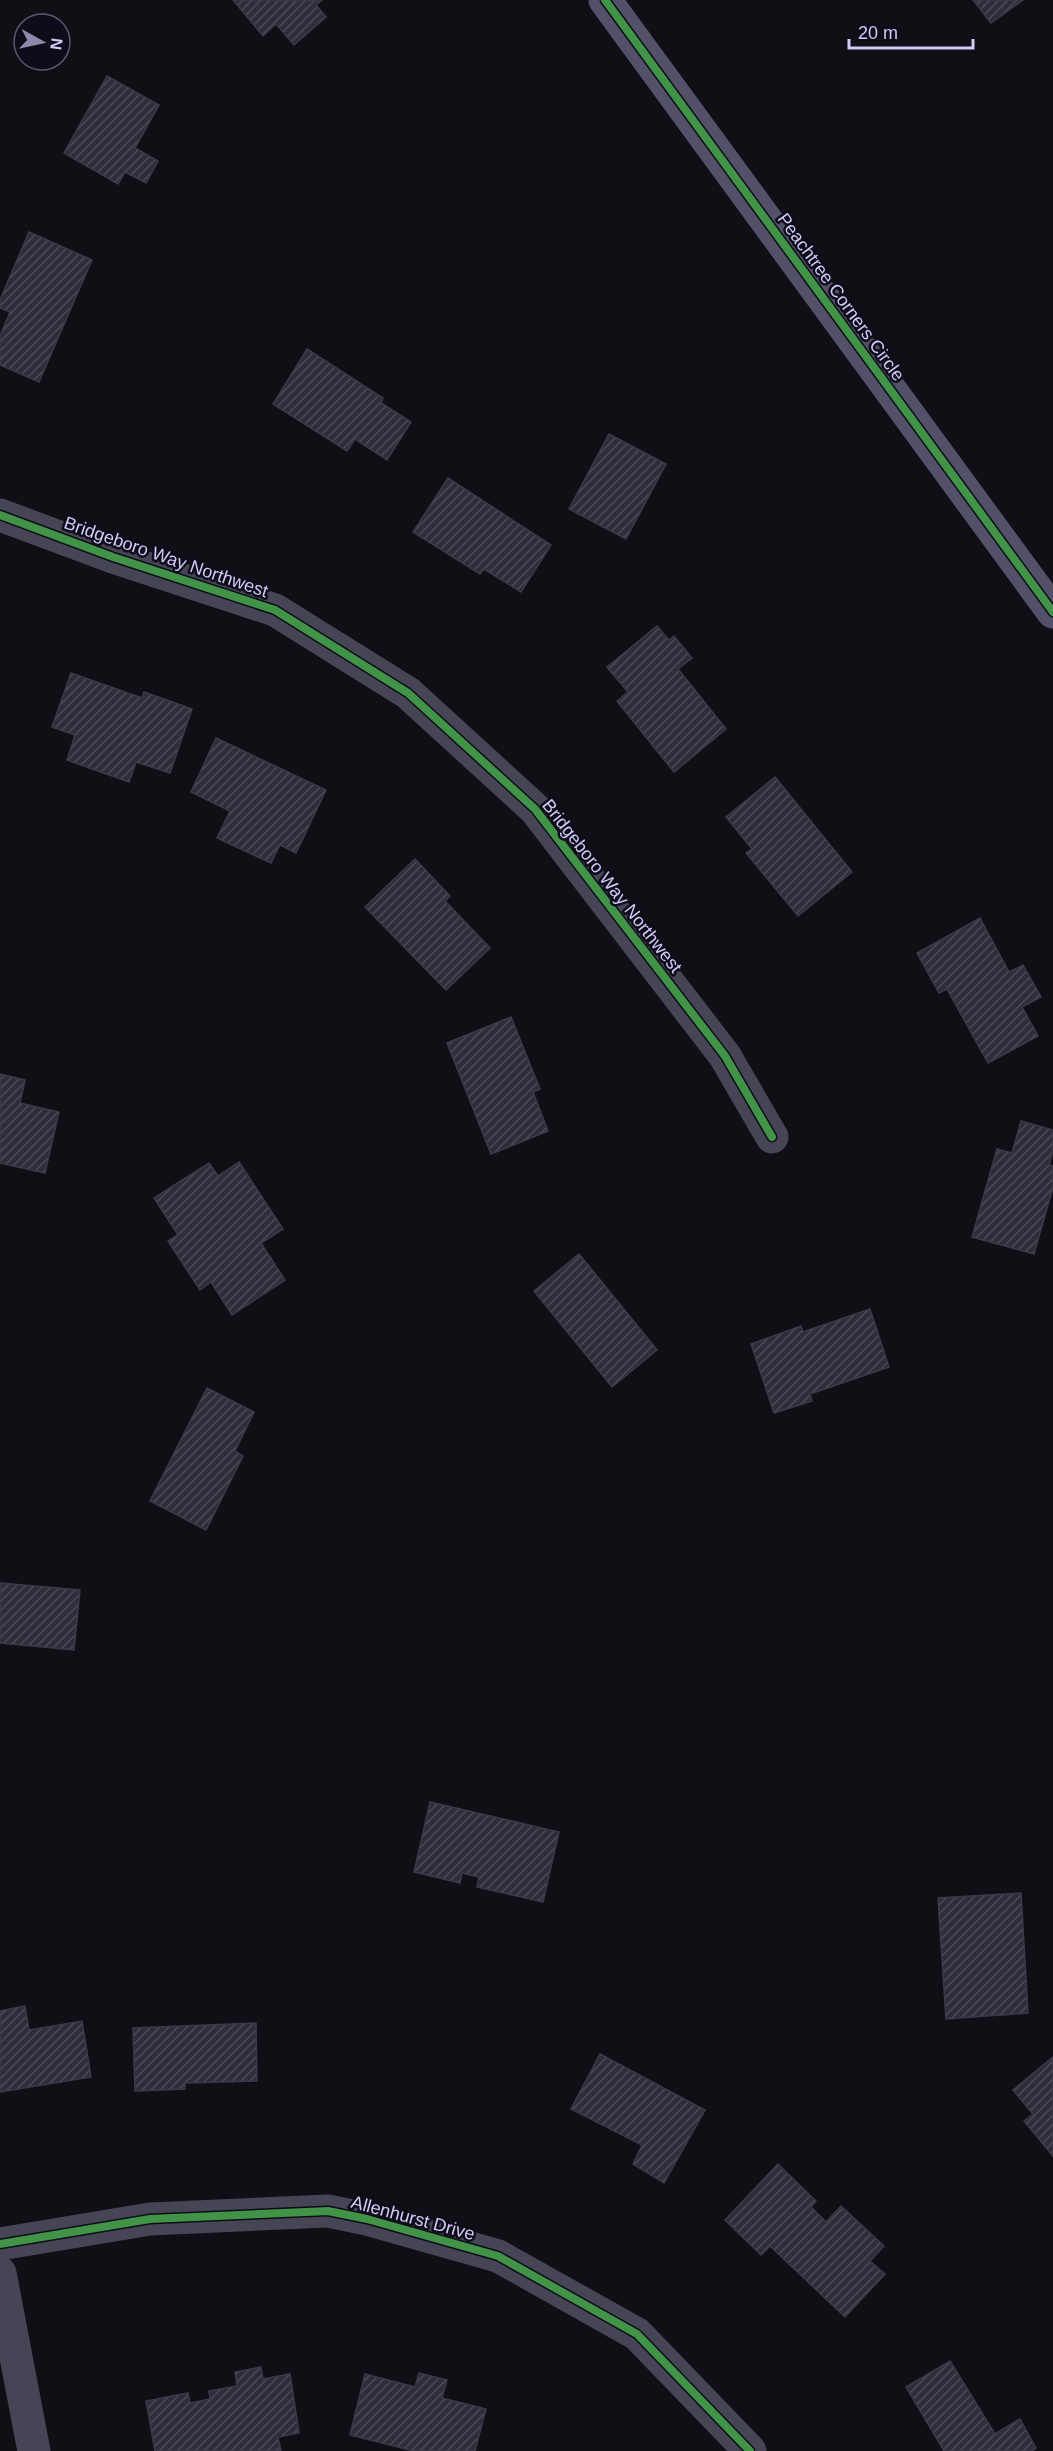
<svg xmlns="http://www.w3.org/2000/svg" width="1053" height="2451" font-family="Arial,sans-serif">
	<defs>
		<pattern id="building-hatch" width="6" height="6" patternUnits="userSpaceOnUse" patternTransform="scale(1.5)"><rect width="6" height="6" fill="#2f2d39"/><path d="M-1 1l2-2M0 6l6-6M5 7l2-2" fill="none" stroke="#4c4a56"/></pattern>
	</defs>
	<rect width="100%" height="100%" fill="#100f16"/>
	<g fill="url(#building-hatch)" stroke="#3d394a" stroke-width="1.5">
		<polygon points="233,0 322,0 316,5 326,17 294,45 276,24 263,36"/>
		<polygon points="973,0 1023,0 991,23"/>
		<polygon points="107,76 159,105 135,148 158,161 146,183 125,172 118,184 64,153"/>
		<polygon points="29,232 92,260 39,382 0,365 0,336 10,312 0,308 0,300"/>
		<polygon points="307,349 383,398 381,403 411,422 387,460 355,439 347,451 273,404"/>
		<polygon points="609,434 666,464 626,539 569,509"/>
		<polygon points="448,478 551,545 521,592 484,569 480,574 413,532"/>
		<polygon points="657,626 669,640 674,636 692,658 678,669 726,729 674,772 617,701 628,692 607,667"/>
		<polygon points="71,673 142,698 144,692 192,709 170,773 136,762 129,782 67,760 75,735 52,727"/>
		<polygon points="216,738 326,790 296,853 280,845 271,863 217,838 230,811 191,792"/>
		<polygon points="775,777 852,872 798,916 746,853 752,849 726,817"/>
		<polygon points="415,859 450,896 445,901 490,948 446,990 365,907"/>
		<polygon points="980,918 1009,972 1023,965 1041,997 1022,1007 1038,1036 988,1063 947,989 939,993 917,953"/>
		<polygon points="511,1017 540,1089 533,1092 548,1131 491,1154 447,1043"/>
		<polygon points="0,1074 25,1080 20,1103 59,1112 45,1173 0,1163"/>
		<polygon points="1021,1121 1053,1130 1053,1150 1049,1165 1053,1166 1053,1187 1034,1254 972,1237 997,1149 1012,1153"/>
		<polygon points="239,1162 283,1229 261,1243 285,1280 232,1315 211,1282 200,1290 168,1241 178,1235 154,1198 209,1163 218,1176"/>
		<polygon points="579,1254 657,1350 612,1387 534,1291"/>
		<polygon points="870,1309 889,1367 810,1394 812,1401 774,1413 751,1344 801,1326 803,1332"/>
		<polygon points="207,1388 254,1412 235,1451 243,1456 206,1530 150,1501"/>
		<polygon points="0,1583 80,1590 74,1650 0,1643"/>
		<polygon points="430,1802 559,1832 543,1902 477,1887 479,1877 462,1873 460,1883 414,1872"/>
		<polygon points="1021,1893 1028,2013 946,2019 938,1898"/>
		<polygon points="25,2006 29,2030 82,2021 91,2077 0,2092 0,2011"/>
		<polygon points="256,2023 257,2081 185,2083 185,2089 135,2091 133,2028"/>
		<polygon points="600,2054 705,2110 664,2183 633,2164 642,2145 571,2109"/>
		<polygon points="1053,2057 1053,2156 1024,2121 1033,2114 1013,2090"/>
		<polygon points="778,2164 816,2201 811,2207 826,2222 841,2206 884,2246 870,2261 885,2274 845,2317 770,2246 761,2255 725,2220"/>
		<polygon points="950,2361 995,2434 1020,2419 1036,2448 1032,2451 944,2451 906,2387"/>
		<polygon points="261,2367 263,2379 290,2374 299,2433 278,2437 281,2451 155,2451 146,2401 188,2393 190,2403 210,2399 209,2391 237,2386 235,2372"/>
		<polygon points="419,2373 447,2380 442,2398 486,2409 475,2451 414,2451 350,2435 365,2374 415,2387"/>
	</g>
	<g fill="none" stroke-linecap="round" stroke-linejoin="round">
		<g stroke="#464556" stroke-width="33">
			<polyline points="0,515 113,557 275,610 408,693 535,809 725,1056 772,1137"/>
			<polyline points="0,2244 150,2219 328,2211 367,2219 498,2256 637,2334 750,2451"/>
			<polyline points="0,2273 34,2451"/>
		</g>
		<polyline stroke="#535169" stroke-width="33" points="605,0 1053,612"/>
		<g stroke="#0f0c19" stroke-width="11">
			<g id="cycleway">
				<polyline points="605,0 1053,612"/>
				<polyline points="0,515 113,557 275,610 408,693 535,809 725,1056 772,1137"/>
				<polyline points="0,2244 150,2219 328,2211 367,2219 498,2256 637,2334 750,2451"/>
			</g>
		</g>
		<use href="#cycleway" stroke="#419447" stroke-width="8"/>
	</g>
	<g text-anchor="middle" dominant-baseline="central" stroke-width="5" stroke-linejoin="round" paint-order="stroke">
		<g font-size="18" fill="#d2cbf9" stroke="#0f0c19">
			<text transform="translate(841 297) rotate(54)">Peachtree Corners Circle</text>
			<text transform="translate(166 557) rotate(19)">Bridgeboro Way Northwest</text>
			<text transform="translate(612 886) rotate(52)">Bridgeboro Way Northwest</text>
			<text transform="translate(413 2218) rotate(15)">Allenhurst Drive</text>
		</g>
	</g>
	<g transform="translate(42 42) rotate(98)"><circle r="28" fill="#0f0c19" stroke="#5d5873" stroke-width="1.5"/>
	<path d="M0-4.5L10 22L0 15L-10 22Z" fill="#8e89aa"/>
	<text y="-9" font-size="16" font-weight="bold" text-anchor="middle" fill="#d2cbf9">N</text>
	</g>
	<path d="M849 39v9h124v-9" fill="none" stroke="#d2cbf9" stroke-width="3"/>
	<text x="858" y="39" font-size="18" fill="#d2cbf9" stroke="#0f0c19" stroke-width="4.5" paint-order="stroke">20 m</text>
</svg>
